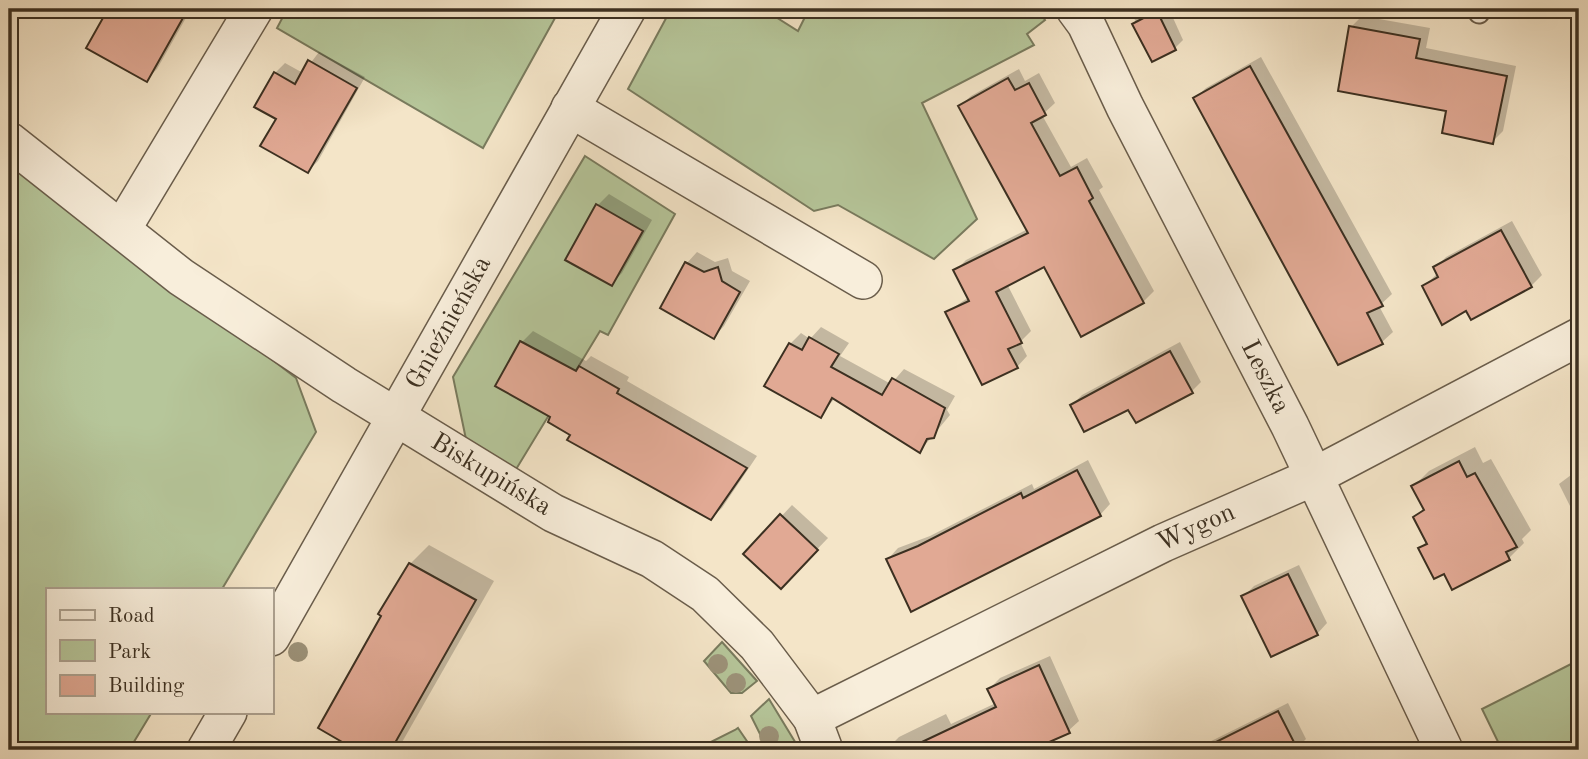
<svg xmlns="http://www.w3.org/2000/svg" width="1588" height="759" font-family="'Old Standard TT',serif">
	<rect width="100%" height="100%" fill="#f4e5c8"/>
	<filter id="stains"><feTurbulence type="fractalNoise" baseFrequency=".00286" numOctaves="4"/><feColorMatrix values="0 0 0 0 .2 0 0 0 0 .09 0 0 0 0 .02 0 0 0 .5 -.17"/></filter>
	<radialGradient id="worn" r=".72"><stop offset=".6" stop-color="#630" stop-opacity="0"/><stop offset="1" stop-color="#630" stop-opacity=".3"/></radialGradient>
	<g fill="#b6c69a" stroke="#797b5e" stroke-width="2">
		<polygon points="287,9 560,9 483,148 277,28"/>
		<polygon points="671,9 763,9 798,31 809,9 1037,9 1045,20 1027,34 1034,45 922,103 977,219 934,259 838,205 814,211 628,89"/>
		<polygon points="585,156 675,214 608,335 600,331 515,471 467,444 453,377"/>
		<polygon points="9,158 296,378 316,432 222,589 47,589 47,712 152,712 129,750 9,750"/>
		<polygon points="722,642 757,681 742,693 731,693 704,661"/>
		<polygon points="1579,660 1579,750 1502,750 1482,709"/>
		<polygon points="769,699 800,750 768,750 751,716"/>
		<polygon points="738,728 753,750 695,750 735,730"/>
	</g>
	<g fill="#0003">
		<polygon points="109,9 191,9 157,69 146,80 88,47"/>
		<polygon points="1130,9 1169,9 1183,40 1175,48 1153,60"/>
		<polygon points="1362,16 1430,28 1426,48 1516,66 1503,131 1492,142 1351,27"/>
		<polygon points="319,52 365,77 318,161 308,171 278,118 275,73 285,63 303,73"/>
		<polygon points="1261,57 1392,294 1379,306 1393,332 1382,342 1195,98 1206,88"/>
		<polygon points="1019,69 1025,81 1039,73 1055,103 1042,115 1071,167 1087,158 1103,187 1099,190 1154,291 1143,302 1044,265 1007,284 1031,331 1020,342 1027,356 1017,367 947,312 969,297 956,270 966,260 1028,229 960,106 971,96"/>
		<polygon points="609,194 652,220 622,273 611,284 598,205"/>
		<polygon points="1512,221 1542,275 1531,286 1467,309 1424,286 1438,273 1436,267 1446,257"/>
		<polygon points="697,252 715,262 728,258 732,271 750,281 724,326 714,337 662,308 687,263"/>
		<polygon points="821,327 849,343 840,356 891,384 904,369 955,396 947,410 950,415 920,451 835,398 820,416 790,344 801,333 810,339"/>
		<polygon points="533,331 586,361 591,356 629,377 627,381 757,456 722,508 711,518 573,434 553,416 497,385 522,342"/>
		<polygon points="1180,342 1201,382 1192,391 1072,405 1082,395"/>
		<polygon points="1475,447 1483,463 1491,459 1531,530 1522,539 1524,543 1509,558 1444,571 1420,548 1427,541 1415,517 1425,507 1413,487 1429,471"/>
		<polygon points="1088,460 1110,504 1100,515 888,559 898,548 930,536 1032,484 1034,489"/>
		<polygon points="1579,469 1579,524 1559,484"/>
		<polygon points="792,505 828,538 781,587 746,554"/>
		<polygon points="1579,535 1579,555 1574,541"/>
		<polygon points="429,545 494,581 401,744 395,750 359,750 320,728 410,564"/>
		<polygon points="1299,565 1327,623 1317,634 1243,597 1254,586"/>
		<polygon points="1050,656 1079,721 1068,731 1027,750 1017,750 1014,742 998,750 890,750 889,747 899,737 946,714 951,724 996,703 989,689 1000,678"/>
		<polygon points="1288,703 1306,739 1297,748 1193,750"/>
	</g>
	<g fill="#e1a994" stroke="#3c3021" stroke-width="2">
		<polygon points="108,9 188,9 147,82 86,48"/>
		<polygon points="1157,11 1176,50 1152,62 1132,24"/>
		<polygon points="1349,26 1420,39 1416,58 1507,76 1493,144 1442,133 1446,111 1338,91"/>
		<polygon points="308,60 357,88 308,173 260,146 276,119 254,107 274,72 295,84"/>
		<polygon points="1250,66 1383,306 1367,313 1383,344 1338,365 1193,98"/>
		<polygon points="1008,78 1015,90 1029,83 1046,115 1031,123 1060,176 1077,167 1093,198 1089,201 1144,303 1081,337 1044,267 996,292 1022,343 1008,349 1018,368 982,385 945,312 969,301 953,270 1028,233 958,106"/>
		<polygon points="596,204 643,231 612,286 565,260"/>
		<polygon points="1501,230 1532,287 1471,320 1466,311 1442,325 1422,286 1438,277 1433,267"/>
		<polygon points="685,262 704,272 718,267 722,281 740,292 714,339 660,308"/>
		<polygon points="809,337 839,354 831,367 882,395 892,378 945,408 934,438 927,439 920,453 832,398 821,418 764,386 789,343 802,350"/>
		<polygon points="520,341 576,371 579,366 619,389 617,393 747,468 711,520 567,440 570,435 548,422 550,417 495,386"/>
		<polygon points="1170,351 1193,393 1136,423 1128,410 1084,432 1070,405"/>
		<polygon points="1459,461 1467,477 1475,473 1517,547 1506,552 1510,560 1452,590 1444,574 1434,579 1418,548 1427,544 1413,517 1424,510 1411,486"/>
		<polygon points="1077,470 1101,516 911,612 886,559 918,546 1021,493 1023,498"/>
		<polygon points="780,514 818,550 781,589 743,554"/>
		<polygon points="409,563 476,600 391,750 356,750 318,728 381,616 378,614"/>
		<polygon points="1288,574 1318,635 1271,657 1241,596"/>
		<polygon points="1039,665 1070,733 1031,750 905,750 996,707 987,689"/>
		<polygon points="1278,711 1298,750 1200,750"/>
	</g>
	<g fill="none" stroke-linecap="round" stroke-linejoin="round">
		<g stroke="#6a5d4b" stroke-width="23">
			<polyline id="lane" points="1478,9 1479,13"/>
		</g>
		<g stroke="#6a5d4b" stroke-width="40">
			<g id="street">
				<polyline points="1075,9 1086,24 1125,107 1290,426 1444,750"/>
				<polyline points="570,108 863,280"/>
				<polyline points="9,141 181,277 344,385 553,513 652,559 705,594 757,645 812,718 824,750"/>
				<polyline points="122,229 254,9"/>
				<polyline points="271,637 627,9"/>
				<polyline points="812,718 1163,543 1313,477 1579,337"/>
				<polyline points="206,750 228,712"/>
			</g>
		</g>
		<use href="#lane" stroke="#f8eedb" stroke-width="19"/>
		<use href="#street" stroke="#f8eedb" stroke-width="37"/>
	</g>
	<g fill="#9c9279">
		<circle cx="298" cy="652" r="10"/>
		<circle cx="718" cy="664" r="10"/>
		<circle cx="736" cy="683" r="10"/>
		<circle cx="769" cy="736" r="10"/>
	</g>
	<g text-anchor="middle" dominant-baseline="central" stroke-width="5" stroke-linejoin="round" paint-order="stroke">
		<g font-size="26" fill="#3c3021" stroke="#f8eedb">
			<text transform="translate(449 323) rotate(-61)">Gnieźnieńska</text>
			<text transform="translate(1265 377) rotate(63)">Leszka</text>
			<text transform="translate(491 475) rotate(31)">Biskupińska</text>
			<text transform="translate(1196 528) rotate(-24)">Wygon</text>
		</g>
	</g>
	<rect width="1588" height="759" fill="none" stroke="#f4e5c8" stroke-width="35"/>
	<rect x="10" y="10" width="1567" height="738" fill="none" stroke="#3c3021" stroke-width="3.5"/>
	<rect x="18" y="18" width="1553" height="724" fill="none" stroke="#3c3021" stroke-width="2"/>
	<rect x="46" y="588" width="228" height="126" fill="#f8eedb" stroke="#ada291" stroke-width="2"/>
	<rect x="60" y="610" width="35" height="10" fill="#f8eedb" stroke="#ada291" stroke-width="2"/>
	<text x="108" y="622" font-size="21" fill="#3c3021">Road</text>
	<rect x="60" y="640" width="35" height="21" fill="#b6c69a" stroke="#ada291" stroke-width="2"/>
	<text x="108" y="658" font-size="21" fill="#3c3021">Park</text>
	<rect x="60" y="675" width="35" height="21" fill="#e1a994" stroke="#ada291" stroke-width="2"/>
	<text x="108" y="692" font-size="21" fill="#3c3021">Building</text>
	<rect width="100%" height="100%" filter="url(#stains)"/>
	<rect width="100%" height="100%" fill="url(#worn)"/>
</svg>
